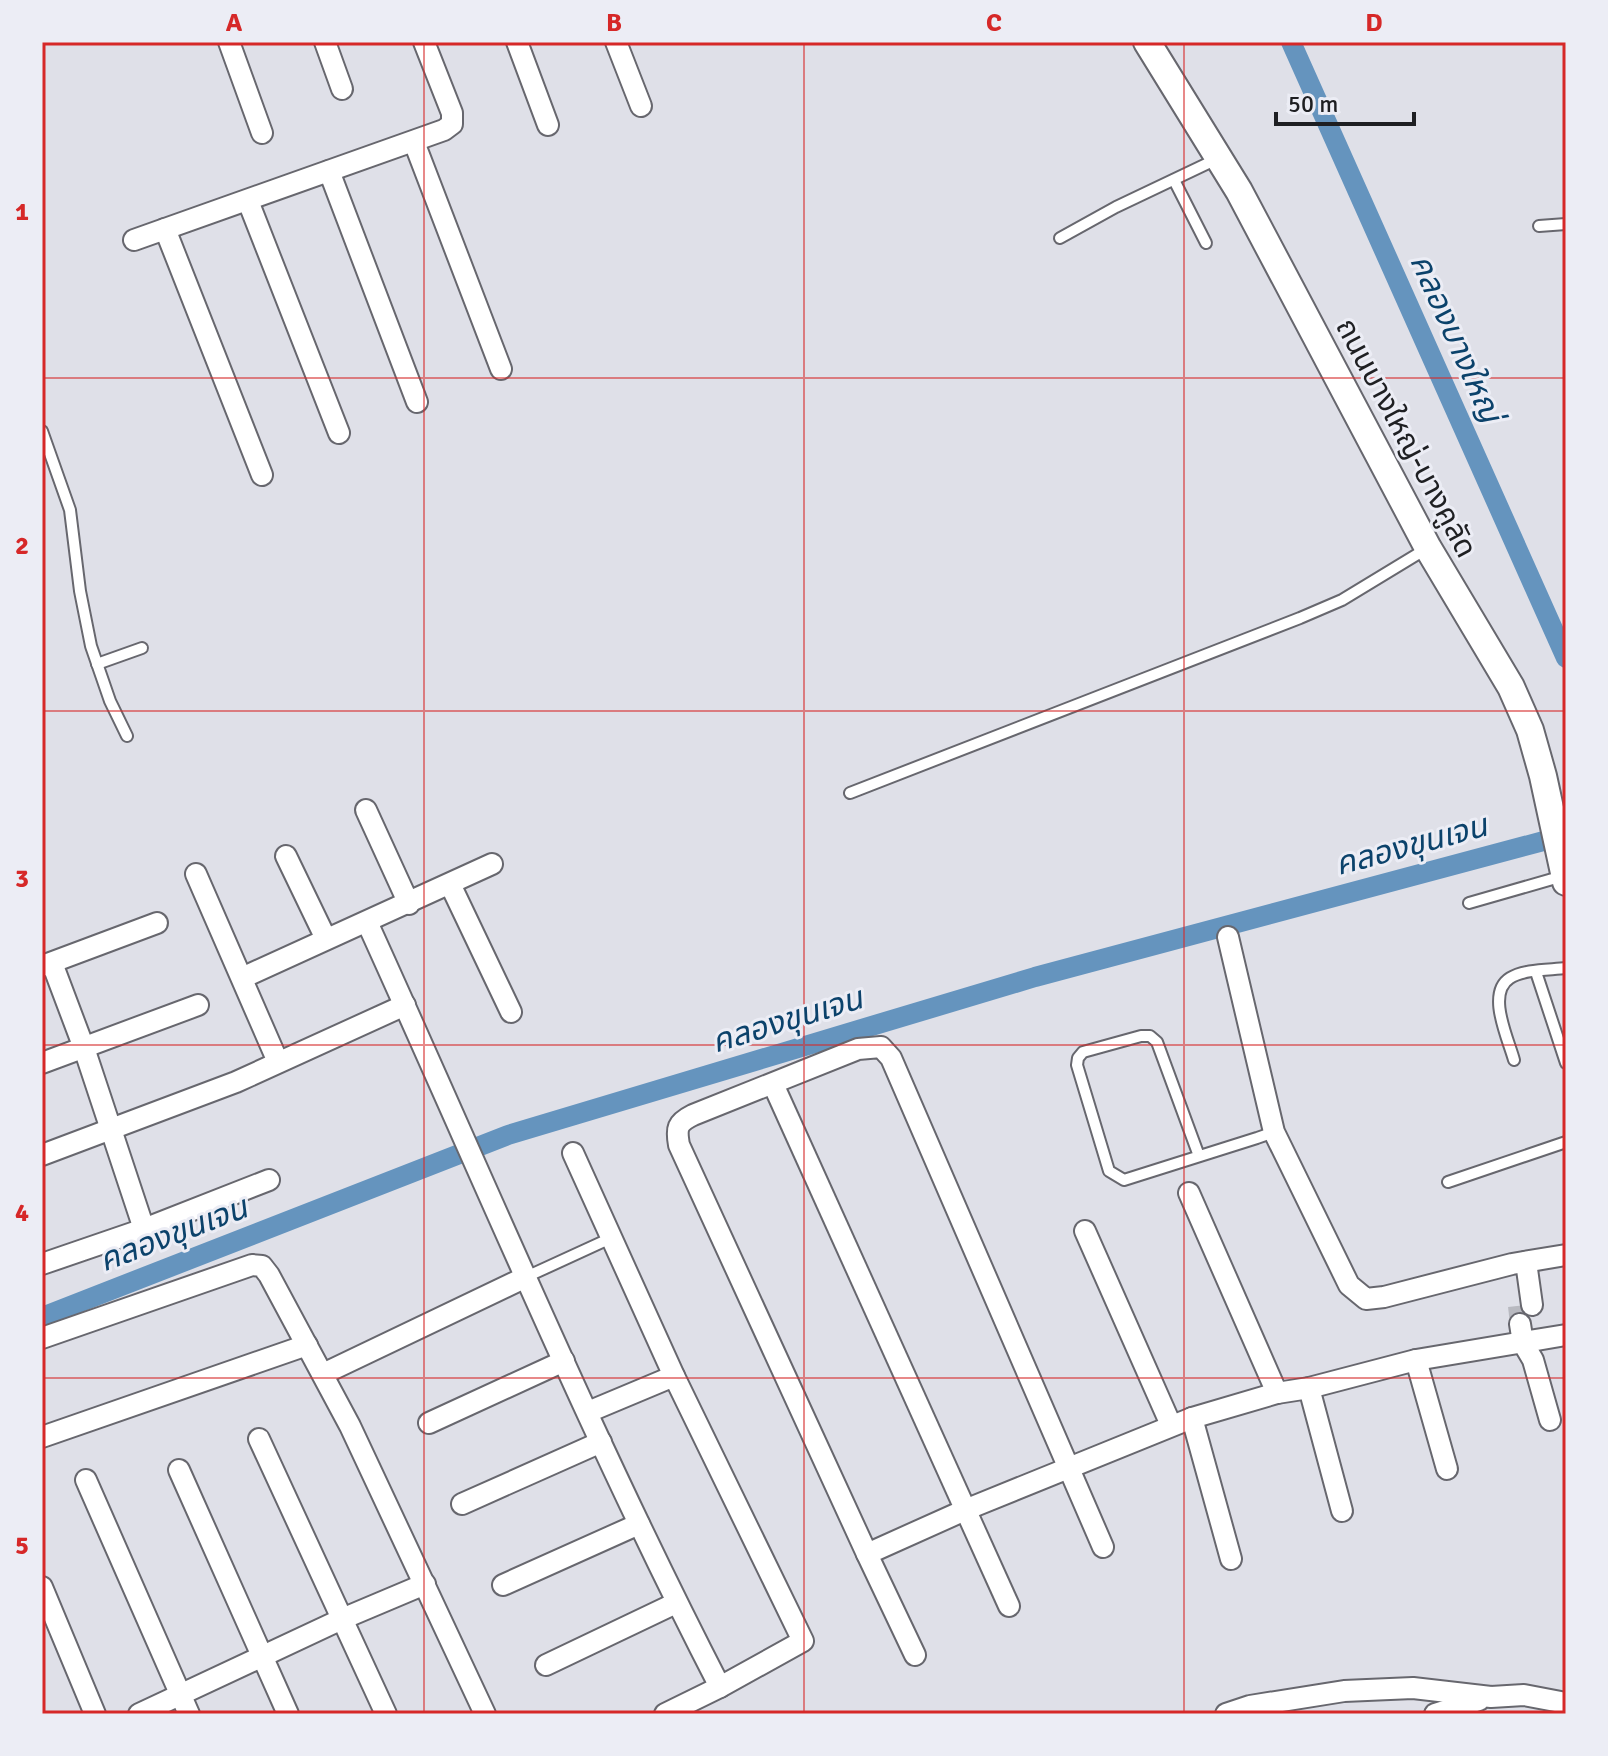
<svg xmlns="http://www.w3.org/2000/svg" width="1608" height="1756" font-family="Signika,'Noto Sans Thai',sans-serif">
	<rect width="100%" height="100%" fill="#dfe0e8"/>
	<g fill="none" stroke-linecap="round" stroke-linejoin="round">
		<g stroke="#6594be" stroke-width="20">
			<polyline points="1291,42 1566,658"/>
			<polyline points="42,1317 508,1135 1035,977 1566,835"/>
		</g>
		<polyline stroke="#b8b9c0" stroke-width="20" stroke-dasharray="20 10" stroke-linecap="butt" points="1518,1306 1520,1324"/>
		<g stroke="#67676e" stroke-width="14">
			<g id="service">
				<polyline points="1174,180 1206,243"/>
				<polyline points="1539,226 1566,224"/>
				<polyline points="1060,238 1116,207 1219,158"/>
				<polyline points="42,431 70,510 80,591 91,646 110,701 127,736"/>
				<polyline points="97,664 142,648"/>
				<polyline points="850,793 1300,618 1342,600 1426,549"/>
				<polyline points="1469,903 1563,876"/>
				<polyline points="1536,972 1566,1063"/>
				<path d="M 1514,1060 C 1508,1038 1486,993 1510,978 C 1524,969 1550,970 1566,968"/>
				<polyline points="1199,1156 1157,1042 1150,1036 1141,1036 1083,1052 1078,1058 1077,1065 1109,1171 1124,1180 1257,1138 1274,1132"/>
				<polyline points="1448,1182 1566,1142"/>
				<polyline points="526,1277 611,1238"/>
			</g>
		</g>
		<g stroke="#67676e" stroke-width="24">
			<g id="minor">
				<polyline points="229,42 262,133"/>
				<polyline points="325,42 342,89"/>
				<polyline points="517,42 548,125"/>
				<polyline points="616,42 641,106"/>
				<polyline points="414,142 501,369"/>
				<polyline points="329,171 417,402"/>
				<polyline points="248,201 339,433"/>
				<polyline points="165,229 262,475"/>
				<polyline points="134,240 444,130 452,124 452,113 424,42"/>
				<polyline points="366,810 409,904"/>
				<polyline points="286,856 326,939"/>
				<polyline points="196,874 278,1062"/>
				<polyline points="450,884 511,1012"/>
				<path d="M 367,922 C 483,1177 591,1437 720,1687"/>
				<polyline points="1228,937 1274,1132 1349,1285 1366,1299 1384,1297 1512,1264 1566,1255"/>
				<polyline points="52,963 84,1048 144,1229"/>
				<polyline points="42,966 157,923"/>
				<polyline points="244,977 492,864"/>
				<polyline points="42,1063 198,1005"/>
				<polyline points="773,1084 1009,1606"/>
				<polyline points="573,1153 674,1376 803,1641 720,1687 665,1714"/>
				<polyline points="42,1155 236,1082 405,1005"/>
				<polyline points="1189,1193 1277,1393"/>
				<polyline points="1085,1231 1171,1425"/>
				<polyline points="1526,1262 1532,1305"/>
				<polyline points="42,1264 144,1229 269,1180"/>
				<polyline points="1520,1324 1523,1343 1533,1360 1550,1420"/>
				<polyline points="42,1338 252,1265 262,1266 269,1275 350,1426 485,1714"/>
				<polyline points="1416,1360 1447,1469"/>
				<polyline points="323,1374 526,1277"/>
				<polyline points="1309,1388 1342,1511"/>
				<polyline points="588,1412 674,1376"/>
				<polyline points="1192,1418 1231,1559"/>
				<polyline points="429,1423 564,1361"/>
				<polyline points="42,1437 307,1345"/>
				<polyline points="259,1439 386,1714"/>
				<polyline points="179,1470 288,1714"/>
				<polyline points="86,1480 189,1714"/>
				<polyline points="462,1504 601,1442"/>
				<path d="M 867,1554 L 679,1145 C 676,1128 677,1123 693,1115 L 858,1049 L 881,1047 L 891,1058 L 1103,1547"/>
				<polyline points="503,1585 639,1524"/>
				<polyline points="42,1587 95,1714"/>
				<polyline points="915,1655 867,1554 965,1510 1192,1418 1277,1393 1309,1388 1416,1360 1566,1335"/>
				<polyline points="546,1665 676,1603"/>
				<polyline points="139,1714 342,1619 425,1584"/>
				<polyline points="1226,1714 1250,1706 1344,1691 1413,1688 1491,1697 1524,1695 1566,1703"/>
				<polyline points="1435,1714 1479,1700"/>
			</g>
		</g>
		<g stroke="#67676e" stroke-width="30">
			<polyline id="tertiary" points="1147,42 1239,191 1428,548 1511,687 1530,730 1543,776 1566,882"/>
		</g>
		<use href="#service" stroke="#fff" stroke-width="10"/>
		<use href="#minor" stroke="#fff" stroke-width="20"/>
		<use href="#tertiary" stroke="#fff" stroke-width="26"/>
	</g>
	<path fill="none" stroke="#d62828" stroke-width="2" stroke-opacity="0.55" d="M 424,42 L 424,1714M 804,42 L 804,1714M 1184,42 L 1184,1714M 42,378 L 1566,378M 42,711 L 1566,711M 42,1045 L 1566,1045M 42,1378 L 1566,1378"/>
	<g text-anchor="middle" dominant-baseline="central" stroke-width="6" stroke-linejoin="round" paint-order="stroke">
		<g font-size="30" fill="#1e1f22" stroke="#ecedf5">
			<text transform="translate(1406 438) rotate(62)">ถนนบางใหญ่-บางคูลัด</text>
		</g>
		<g font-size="32" font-style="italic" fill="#0b426b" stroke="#ecedf5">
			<text transform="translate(1456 338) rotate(66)">คลองบางใหญ่</text>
			<text transform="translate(1411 845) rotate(-15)">คลองขุนเจน</text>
			<text transform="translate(787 1020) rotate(-17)">คลองขุนเจน</text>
			<text transform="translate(173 1234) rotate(-21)">คลองขุนเจน</text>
		</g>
	</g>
	<rect width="1608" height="1756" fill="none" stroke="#ecedf5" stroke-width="88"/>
	<path d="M1276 112v12h138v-12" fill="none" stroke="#1e1f22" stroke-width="4"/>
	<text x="1288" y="112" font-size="24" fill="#1e1f22" stroke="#ecedf5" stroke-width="6" paint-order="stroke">50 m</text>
	<rect x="44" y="44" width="1520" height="1668" fill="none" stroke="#d62828" stroke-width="3"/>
	<g font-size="26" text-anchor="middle" font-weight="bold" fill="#d62828">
		<text x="234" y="31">A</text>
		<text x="614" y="31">B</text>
		<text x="994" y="31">C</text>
		<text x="1374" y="31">D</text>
		<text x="22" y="220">1</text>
		<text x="22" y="554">2</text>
		<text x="22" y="887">3</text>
		<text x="22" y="1221">4</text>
		<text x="22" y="1554">5</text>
	</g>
</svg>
